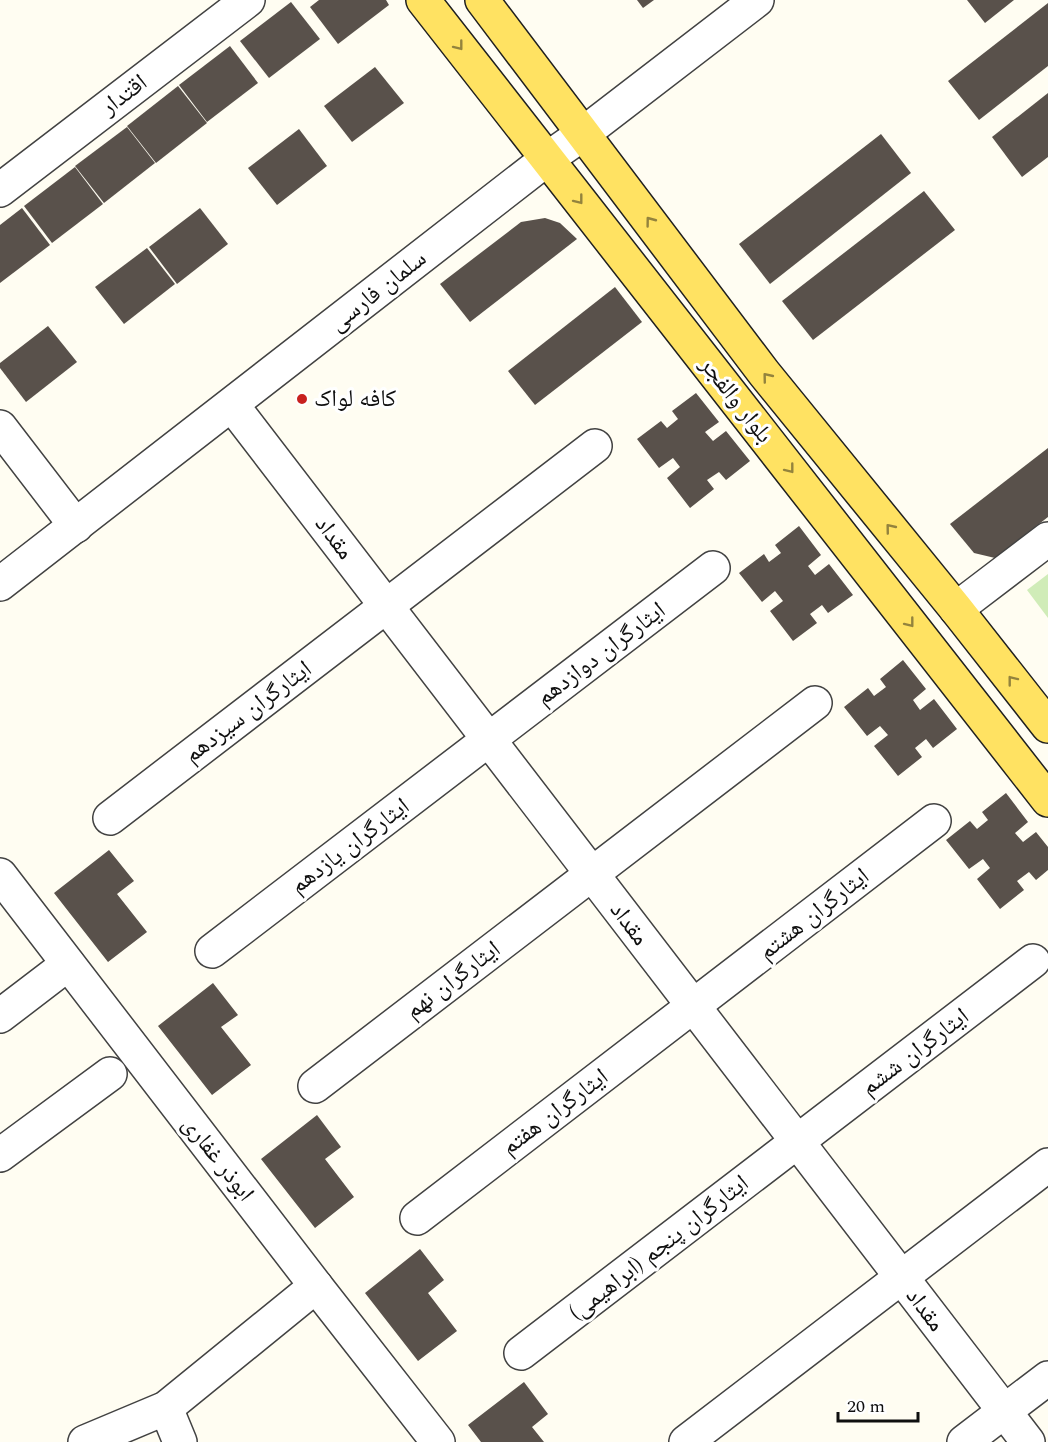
<svg xmlns="http://www.w3.org/2000/svg" width="1048" height="1442" font-family="Spectral,'Noto Naskh Arabic',serif">
	<rect width="100%" height="100%" fill="#fffdf2"/>
	<polygon fill="#d0ecb8" points="1048,574 1048,618 1027,590"/>
	<g fill="#59514b">
		<polygon points="319,0 386,0 389,5 338,44 310,7"/>
		<polygon points="637,0 654,0 643,8"/>
		<polygon points="967,0 1014,0 985,23"/>
		<polygon points="291,2 320,39 269,78 240,41"/>
		<polygon points="1048,3 1048,66 979,120 948,81"/>
		<polygon points="230,46 258,83 207,122 179,85"/>
		<polygon points="375,67 404,103 352,142 324,106"/>
		<polygon points="178,86 207,123 156,163 127,126"/>
		<polygon points="1048,93 1048,157 1022,177 992,137"/>
		<polygon points="127,127 155,163 104,203 75,166"/>
		<polygon points="299,129 327,166 277,205 248,168"/>
		<polygon points="881,134 911,173 770,284 739,244"/>
		<polygon points="75,167 103,204 52,243 24,206"/>
		<polygon points="924,191 955,230 813,340 782,301"/>
		<polygon points="22,208 50,245 0,283 0,225"/>
		<polygon points="200,208 228,244 177,284 149,247"/>
		<polygon points="545,218 560,223 577,239 470,322 440,284 521,222"/>
		<polygon points="147,248 175,284 124,324 95,287"/>
		<polygon points="615,287 642,322 535,405 508,371"/>
		<polygon points="48,326 77,362 26,402 0,368 0,363"/>
		<polygon points="696,393 719,422 705,432 713,441 726,431 750,461 726,480 719,472 707,480 714,489 690,508 667,478 680,467 673,458 659,468 637,439 661,421 667,428 678,419 672,411"/>
		<polygon points="1048,448 1048,517 995,558 974,553 950,524"/>
		<polygon points="799,526 821,555 808,566 815,575 829,564 853,595 828,613 822,605 810,614 817,623 793,641 770,611 783,601 775,591 762,602 739,573 764,554 769,562 781,553 775,545"/>
		<polygon points="903,660 926,689 913,700 920,710 934,699 957,729 933,748 926,739 915,748 922,757 898,776 874,746 888,735 880,726 867,736 844,707 868,688 874,696 886,687 880,679"/>
		<polygon points="1006,793 1028,822 1015,833 1023,842 1036,832 1048,847 1048,870 1036,880 1029,872 1017,881 1024,890 1000,909 977,879 990,868 983,859 969,869 946,840 970,821 977,829 988,820 982,812"/>
		<polygon points="109,850 134,881 117,894 147,932 108,962 54,893"/>
		<polygon points="213,983 238,1015 221,1027 251,1065 212,1095 158,1026"/>
		<polygon points="317,1115 341,1147 325,1159 354,1197 315,1228 261,1159"/>
		<polygon points="420,1249 444,1280 428,1293 457,1331 418,1361 365,1293"/>
		<polygon points="524,1382 548,1414 532,1427 544,1442 481,1442 468,1425"/>
	</g>
	<g fill="none" stroke-linecap="round" stroke-linejoin="round">
		<g stroke="#424242" stroke-width="36">
			<g id="minor">
				<polyline points="0,190 248,0"/>
				<polyline points="232,405 1028,1442"/>
				<polyline points="0,427 76,526"/>
				<polyline points="0,584 547,159 584,133 757,0"/>
				<polyline points="956,609 1048,539"/>
				<polyline points="110,818 595,446"/>
				<polyline points="0,875 316,1286 438,1442"/>
				<polyline points="212,951 713,568"/>
				<polyline points="0,1016 68,964"/>
				<polyline points="315,1086 815,703"/>
				<polyline points="0,1155 110,1074"/>
				<polyline points="417,1218 934,821"/>
				<polyline points="521,1353 1033,961"/>
				<polyline points="166,1408 180,1442"/>
				<polyline points="85,1442 166,1408 316,1286"/>
				<polyline points="686,1442 1048,1165"/>
				<polyline points="964,1442 1048,1378"/>
			</g>
		</g>
		<g stroke="#202020" stroke-width="36">
			<g id="major">
				<polyline points="423,0 1048,800"/>
				<polyline points="482,0 764,373 956,609 1048,726"/>
			</g>
		</g>
		<use href="#minor" stroke="#fff" stroke-width="33"/>
		<use href="#major" stroke="#ffe262" stroke-width="33"/>
	</g>
	<defs><path id="oneway-chevron" d="M-2-3.5L2.5 0L-2 3.5" fill="none" stroke-width="1.6" stroke-linecap="round" stroke-linejoin="round" transform="scale(1.5)"/></defs>
	<g stroke="#93833d">
		<use href="#oneway-chevron" transform="translate(459 46) rotate(52)"/>
		<use href="#oneway-chevron" transform="translate(579 200) rotate(52)"/>
		<use href="#oneway-chevron" transform="translate(650 221) rotate(-127)"/>
		<use href="#oneway-chevron" transform="translate(767 377) rotate(-129)"/>
		<use href="#oneway-chevron" transform="translate(790 469) rotate(52)"/>
		<use href="#oneway-chevron" transform="translate(890 528) rotate(-129)"/>
		<use href="#oneway-chevron" transform="translate(910 623) rotate(52)"/>
		<use href="#oneway-chevron" transform="translate(1012 680) rotate(-128)"/>
	</g>
	<circle fill="#c8211f" stroke="#fff" stroke-width="2" cx="302" cy="399" r="6"/>
	<g text-anchor="middle" dominant-baseline="central" stroke-width="6" stroke-linejoin="round" paint-order="stroke">
		<g font-size="24" fill="#0f0f0f" stroke="#fff">
			<text transform="translate(124 95) rotate(-37)">اقتدار</text>
			<text transform="translate(378 291) rotate(-38)">سلمان فارسی</text>
			<text transform="translate(736 400) rotate(52)">بلوار والفجر</text>
			<text transform="translate(334 538) rotate(53)">مقداد</text>
			<text transform="translate(601 654) rotate(-37)">ایثارگران دوازدهم</text>
			<text transform="translate(248 712) rotate(-37)">ایثارگران سیزدهم</text>
			<text transform="translate(350 846) rotate(-37)">ایثارگران یازدهم</text>
			<text transform="translate(814 914) rotate(-38)">ایثارگران هشتم</text>
			<text transform="translate(629 924) rotate(53)">مقداد</text>
			<text transform="translate(453 980) rotate(-37)">ایثارگران نهم</text>
			<text transform="translate(915 1052) rotate(-37)">ایثارگران ششم</text>
			<text transform="translate(555 1112) rotate(-37)">ایثارگران هفتم</text>
			<text transform="translate(218 1159) rotate(52)">ابوذر غفاری</text>
			<text transform="translate(659 1248) rotate(-38)">ایثارگران پنجم (ابراهیمی)</text>
			<text transform="translate(925 1310) rotate(53)">مقداد</text>
		</g>
		<g font-size="24" fill="#0f0f0f" stroke="#fff" text-anchor="start">
			<text x="314" y="399">کافه لواک</text>
		</g>
	</g>
	<path d="M838 1412v9h80v-9" fill="none" stroke="#0f0f0f" stroke-width="3"/>
	<text x="847" y="1412" font-size="18" fill="#0f0f0f" stroke="#ffffff" stroke-width="4.5" paint-order="stroke">20 m</text>
</svg>
